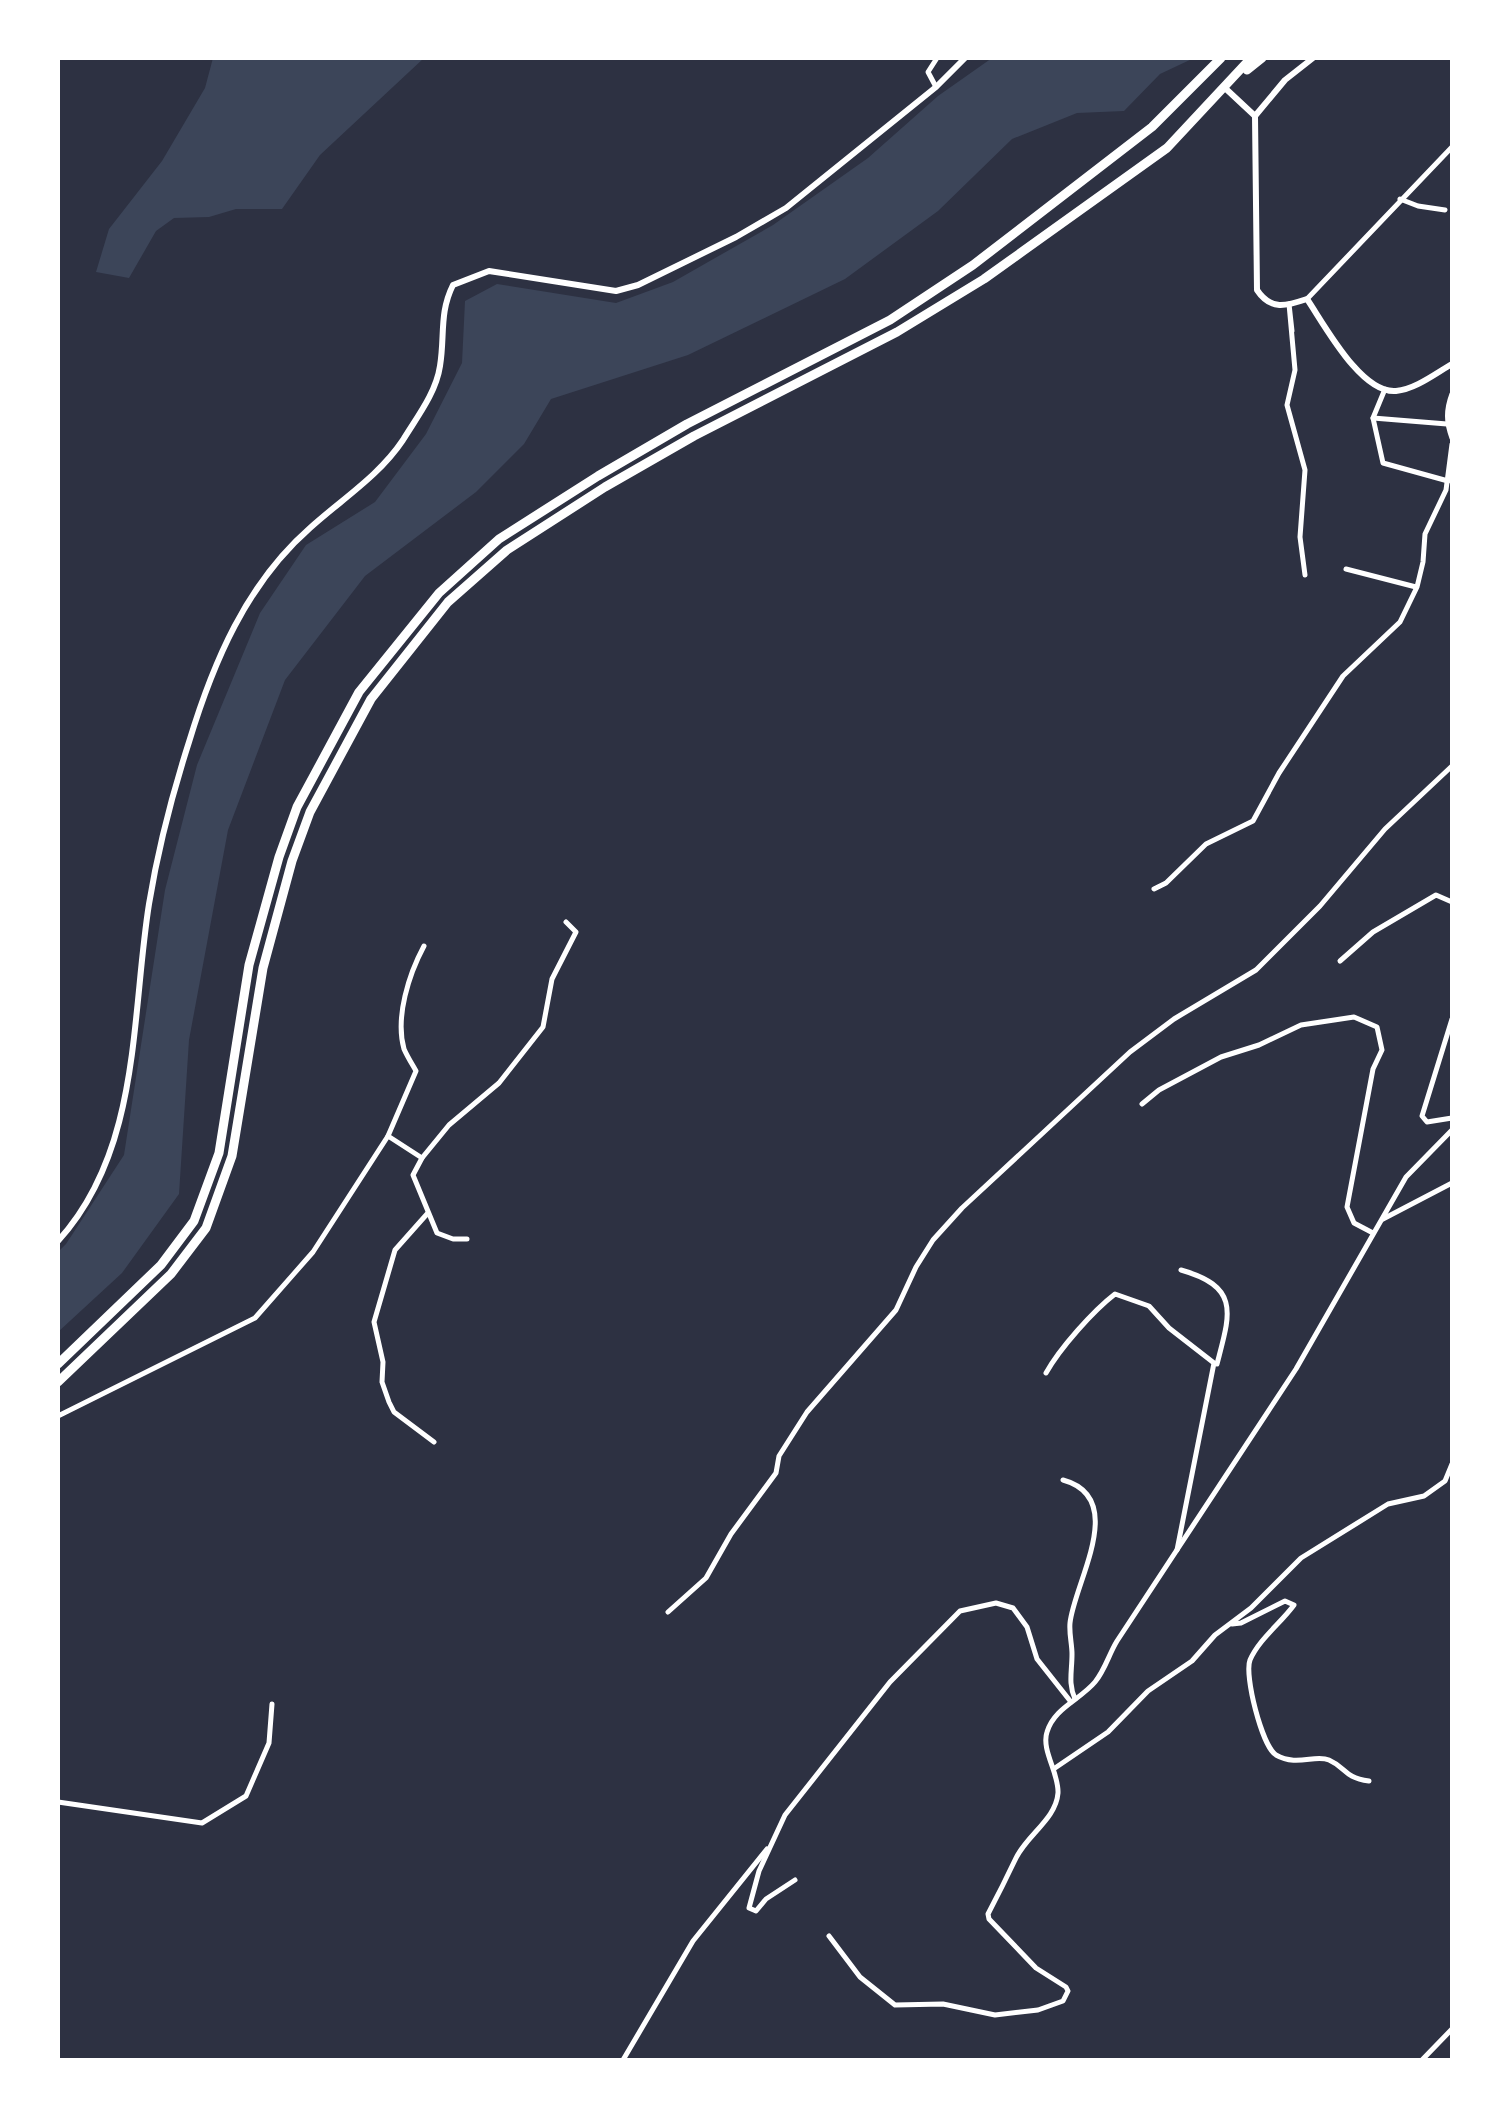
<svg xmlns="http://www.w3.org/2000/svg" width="1510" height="2118" font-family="'IBM Plex Sans',sans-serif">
	<rect width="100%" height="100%" fill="#2d3142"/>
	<g fill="#3c4559">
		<polygon points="213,58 424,58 320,155 282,209 236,209 209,217 174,218 156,231 129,278 96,272 109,229 162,161 205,88"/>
		<polygon points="992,58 1194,58 1160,74 1124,111 1077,113 1012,139 938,211 845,279 688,355 551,399 524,444 476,492 365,576 285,680 228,830 189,1040 179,1194 122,1273 58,1332 58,1252 66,1244 124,1155 165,890 197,765 260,613 306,545 375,502 426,434 462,363 465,301 497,284 616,303 673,282 773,225 868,158 938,96"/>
	</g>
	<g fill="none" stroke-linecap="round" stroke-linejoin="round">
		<g stroke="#fff" stroke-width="5">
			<polyline points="936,87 928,72 937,58"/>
			<polyline points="1400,199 1418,206 1445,210"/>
			<polyline points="1307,299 1452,147"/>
			<polyline points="1292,331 1289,304 1295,370 1287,405 1305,470 1300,537 1305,575"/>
			<polyline points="1385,389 1373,418 1383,463 1448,481"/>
			<path d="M 1452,394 C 1446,410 1446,422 1452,438"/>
			<polyline points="1373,418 1447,424"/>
			<polyline points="1346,569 1416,587"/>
			<polyline points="1154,889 1166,883 1206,844 1253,821 1279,773 1343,676 1400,622 1417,587 1423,562 1425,534 1446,490 1452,444"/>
			<polyline points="1340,961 1373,932 1436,895 1452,902"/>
			<polyline points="1452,1019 1422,1116 1427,1122 1452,1118"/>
			<polyline points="1142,1104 1159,1090 1221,1057 1259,1045 1301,1025 1354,1017 1377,1027 1382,1050 1373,1069 1347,1207 1354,1223 1373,1233"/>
			<path d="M 388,1136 L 416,1071 C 412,1064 407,1056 404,1049 C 395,1017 409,974 424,946"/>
			<polyline points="427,1214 395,1250 374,1322 383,1362 382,1382 389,1402 394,1412 434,1442"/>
			<polyline points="1383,1219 1452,1183"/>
			<polyline points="467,1239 453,1239 437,1233 413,1175 422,1158 449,1125 499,1083 543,1027 552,979 576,932 566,922"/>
			<path d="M 1181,1270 C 1241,1287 1230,1314 1217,1364"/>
			<path d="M 1046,1373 C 1060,1348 1093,1311 1115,1294 L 1149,1306 L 1169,1328 L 1214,1363 L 1177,1550"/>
			<polyline points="58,1416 255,1318 313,1252 388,1136 422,1158"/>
			<path d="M 1063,1480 C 1129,1498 1074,1583 1070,1623 C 1069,1634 1072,1644 1072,1654 C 1072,1672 1068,1683 1075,1699"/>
			<polyline points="668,1612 706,1578 731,1534 776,1473 779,1456 807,1412 896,1310 916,1267 933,1240 962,1208 1130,1052 1174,1019 1256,970 1320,906 1385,829 1452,766"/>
			<path d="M 1232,1624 L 1241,1623 L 1285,1601 L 1294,1605 C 1281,1623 1259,1639 1250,1660 C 1244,1675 1262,1746 1276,1755 C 1297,1767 1315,1754 1329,1760 C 1347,1768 1343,1777 1369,1781"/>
			<polyline points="1055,1768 1108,1732 1148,1691 1192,1661 1215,1635 1251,1608 1301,1558 1388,1504 1424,1496 1445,1481 1452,1464"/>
			<polyline points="58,1802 202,1823 246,1796 269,1743 272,1704"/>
			<polyline points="795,1880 766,1899 756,1911 749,1908 759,1871 785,1815 890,1682 960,1611 996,1603 1013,1608 1027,1627 1037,1659 1071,1702"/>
			<path d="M 829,1936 L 860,1977 L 895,2005 L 943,2004 L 995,2015 L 1038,2010 L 1063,2001 L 1068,1991 L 1066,1987 L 1036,1968 L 989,1919 L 988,1914 C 998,1895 1007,1877 1016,1858 C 1027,1835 1056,1819 1058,1793 C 1059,1773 1041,1750 1047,1732 C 1054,1708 1080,1700 1095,1682 C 1105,1670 1109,1654 1117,1641 L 1296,1369 L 1406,1177 L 1452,1130"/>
			<polyline points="623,2060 693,1941 767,1849"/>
			<polyline points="1422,2060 1452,2029"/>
		</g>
		<g stroke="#fff" stroke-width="6">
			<path d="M 1225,88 L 1255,116 L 1257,290 C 1271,311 1286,306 1307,299 C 1324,324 1361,394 1396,391 C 1416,389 1436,373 1452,364"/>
			<polyline points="1255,116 1285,80 1313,58"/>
			<path d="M 58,1241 C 141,1150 131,1017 149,904 C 158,849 172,795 189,742 C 213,663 246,584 310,528 C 342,499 379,476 403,440 C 417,417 436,393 440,366 C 445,336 439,313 453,285 L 489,271 L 616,291 L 638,285 L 736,237 L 786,208 L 936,87 L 965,58"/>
		</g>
		<g stroke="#fff" stroke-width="9">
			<polyline points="1247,70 1262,58"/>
			<polyline points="58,1364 161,1265 194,1221 219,1153 249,965 279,857 297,807 359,692 439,593 499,539 598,476 687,424 890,320 973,265 1152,127 1221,58"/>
			<polyline points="58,1382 171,1274 206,1228 232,1156 263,968 292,861 310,812 371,699 448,602 507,550 605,487 694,436 897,332 984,279 1167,148 1251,58"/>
		</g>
	</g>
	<rect width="1510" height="2118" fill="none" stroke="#ffffff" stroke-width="120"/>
</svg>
